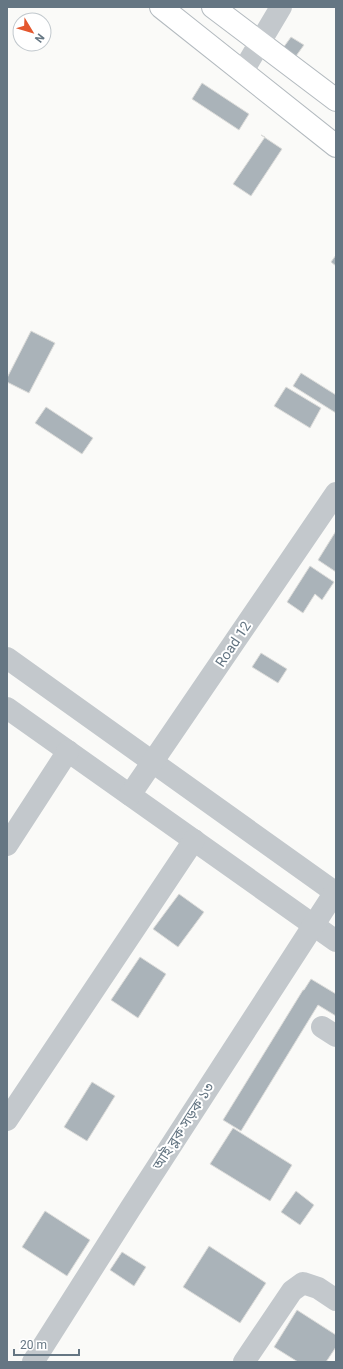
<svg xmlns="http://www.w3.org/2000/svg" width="343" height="1369" font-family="Roboto,'Noto Sans Bengali',sans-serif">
	<rect width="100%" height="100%" fill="#fafaf8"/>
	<g fill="#aab3b9" stroke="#dcdcda">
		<polygon points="291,37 304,45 296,56 283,48"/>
		<polygon points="202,83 249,114 239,130 192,99"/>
		<polygon points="261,135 282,149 251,196 233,184 265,137"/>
		<polygon points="336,255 336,266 331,262"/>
		<polygon points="31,331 55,343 29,393 7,382 7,378"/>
		<polygon points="301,373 336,395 336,413 293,386"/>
		<polygon points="286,387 321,408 310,428 274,406"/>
		<polygon points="46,407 93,438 82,454 35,423"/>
		<polygon points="336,531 336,572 318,560"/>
		<polygon points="310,566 334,582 322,600 315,594 303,613 287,602"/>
		<polygon points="261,653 287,669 278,683 252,667"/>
		<polygon points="179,894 204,912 178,947 153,929"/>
		<polygon points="140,957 166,974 138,1018 111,1000"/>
		<polygon points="311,979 336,994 336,1016 318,1005 241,1131 223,1120 303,990 304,990"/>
		<polygon points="92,1082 115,1096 87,1141 64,1127"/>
		<polygon points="233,1128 292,1165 270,1201 210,1164"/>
		<polygon points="296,1191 314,1205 300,1225 281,1212"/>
		<polygon points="45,1211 90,1240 67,1276 22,1247"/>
		<polygon points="209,1246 266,1283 240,1323 183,1287"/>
		<polygon points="122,1252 146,1267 134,1286 110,1270"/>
		<polygon points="297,1310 336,1335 336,1347 326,1362 298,1362 274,1347"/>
	</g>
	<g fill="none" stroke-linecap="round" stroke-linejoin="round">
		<g stroke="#b3babf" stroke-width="24">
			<g id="secondary">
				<polyline points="161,7 336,146"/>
				<polyline points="213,7 336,100"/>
			</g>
		</g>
		<g stroke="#c3c8cc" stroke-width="22">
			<polyline points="243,71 281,7"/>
			<polyline points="7,658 336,893"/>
			<polyline points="7,708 336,941"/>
			<polyline points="130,795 336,493"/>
			<polyline points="7,845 68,751"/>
			<polyline points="322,1027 336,1036"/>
			<polyline points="7,1120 194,840"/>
			<polyline points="33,1362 130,1209 335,892"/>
			<polyline points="244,1362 292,1291 303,1283 318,1288 336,1300"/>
		</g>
		<use href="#secondary" stroke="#fff" stroke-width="22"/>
	</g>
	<g text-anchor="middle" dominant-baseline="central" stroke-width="4" stroke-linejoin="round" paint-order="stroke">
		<g font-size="14" fill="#657683" stroke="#fff">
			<text transform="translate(233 644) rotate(-56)">Road 12</text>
			<text transform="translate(183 1126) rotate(-57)">আই ব্লক সড়ক ১৩</text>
		</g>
	</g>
	<rect width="343" height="1369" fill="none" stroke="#657683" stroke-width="16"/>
	<g transform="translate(32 32) rotate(128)"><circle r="19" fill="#ffffff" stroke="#c1c8cd"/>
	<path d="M0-3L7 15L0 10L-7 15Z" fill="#e4572e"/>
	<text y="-6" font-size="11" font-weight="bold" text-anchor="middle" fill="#657683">N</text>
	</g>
	<path d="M14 1349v6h65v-6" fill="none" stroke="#657683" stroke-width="2"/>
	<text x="20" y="1349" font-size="12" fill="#657683" stroke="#ffffff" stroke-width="3" paint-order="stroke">20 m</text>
</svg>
